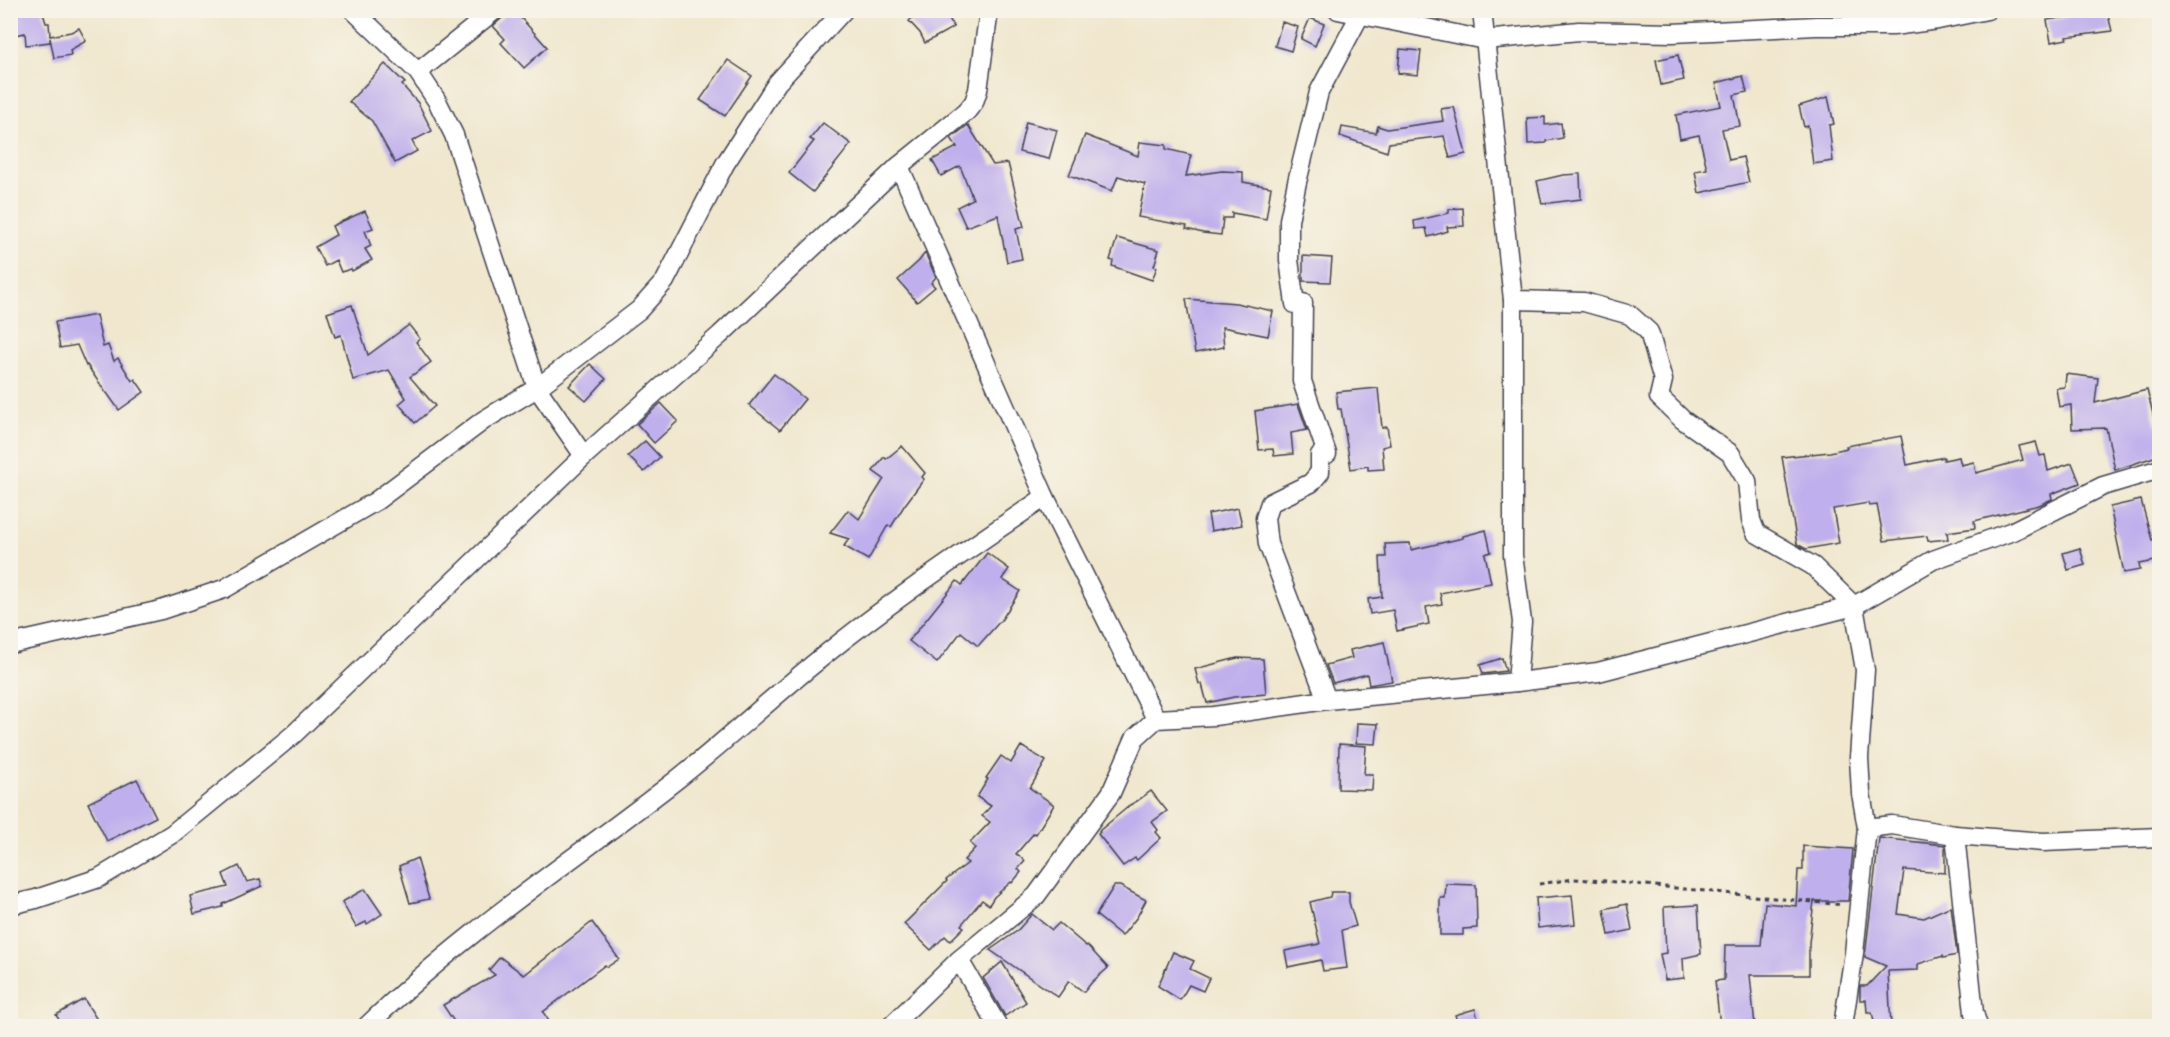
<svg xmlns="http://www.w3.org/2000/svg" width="2170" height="1037" font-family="Dekko,sans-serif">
	<rect width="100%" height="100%" fill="#f7f3e8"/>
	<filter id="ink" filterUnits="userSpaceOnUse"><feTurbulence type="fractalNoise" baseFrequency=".0167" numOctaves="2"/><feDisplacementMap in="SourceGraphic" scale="12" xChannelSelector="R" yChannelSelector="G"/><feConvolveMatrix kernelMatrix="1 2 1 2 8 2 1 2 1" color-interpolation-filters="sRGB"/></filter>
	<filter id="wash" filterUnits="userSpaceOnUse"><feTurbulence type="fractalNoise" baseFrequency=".008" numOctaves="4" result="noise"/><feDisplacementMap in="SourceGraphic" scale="24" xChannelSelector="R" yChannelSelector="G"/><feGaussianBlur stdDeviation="1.35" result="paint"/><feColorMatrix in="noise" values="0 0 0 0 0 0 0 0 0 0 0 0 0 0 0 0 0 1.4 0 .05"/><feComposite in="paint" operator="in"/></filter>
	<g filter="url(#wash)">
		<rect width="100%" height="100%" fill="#f0e7ce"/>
		<g id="blocks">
			<g fill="#bfafec">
				<polygon points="22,10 42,10 46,23 49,23 50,36 71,32 79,28 86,41 70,50 71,55 54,58 50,38 50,42 26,45 25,33 10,36 10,16 22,13"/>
				<polygon points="506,10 529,10 521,18 547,47 524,68 501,43 505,39 493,26 502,18"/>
				<polygon points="921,10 944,10 954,27 925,43 920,33 909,21"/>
				<polygon points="2087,10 2087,16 2107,11 2112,31 2066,37 2067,39 2051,42 2047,20 2066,17 2066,14"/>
				<polygon points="1310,18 1324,24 1315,46 1301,39"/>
				<polygon points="1282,22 1298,27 1291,51 1275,46"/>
				<polygon points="1400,49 1421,51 1418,75 1398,73"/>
				<polygon points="1678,55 1684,80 1661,85 1656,60"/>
				<polygon points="728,60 752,76 725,116 700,100"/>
				<polygon points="385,64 405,83 402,85 418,103 432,131 412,141 417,151 395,163 372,121 349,102"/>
				<polygon points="1743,76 1747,92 1734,95 1740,126 1722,129 1729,160 1743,157 1749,182 1699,193 1695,171 1707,169 1699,135 1680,139 1676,115 1721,106 1716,83"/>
				<polygon points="1828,97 1834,124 1829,125 1833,161 1813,164 1808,126 1804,127 1799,106"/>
				<polygon points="1454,107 1466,154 1450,158 1444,136 1389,143 1387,152 1340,136 1342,127 1376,133 1378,126 1387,129 1443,121 1441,109"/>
				<polygon points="1545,117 1545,125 1561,123 1563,138 1546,141 1546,143 1528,144 1527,118"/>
				<polygon points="1026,122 1057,130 1049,159 1019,152"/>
				<polygon points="823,123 851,144 813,192 789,173 814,141 810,139"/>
				<polygon points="968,125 993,165 1008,163 1024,227 1016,229 1022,259 1007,262 998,215 966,227 957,207 973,199 960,166 941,176 932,160 957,147 951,138"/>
				<polygon points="1085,135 1138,156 1140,142 1166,145 1166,149 1191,155 1186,176 1222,171 1243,172 1243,182 1271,187 1266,219 1232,213 1232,218 1223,218 1221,235 1203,233 1186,229 1187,226 1138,217 1145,184 1118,176 1112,191 1069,175"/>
				<polygon points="1580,174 1581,199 1542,204 1537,181 1563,175"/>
				<polygon points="1463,208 1464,226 1447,227 1448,231 1428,237 1426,228 1415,229 1414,221 1449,213 1449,209"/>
				<polygon points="365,211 373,228 365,231 371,246 365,249 372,260 352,271 351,269 341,272 336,260 325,266 315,247 336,235 332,226"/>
				<polygon points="1117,238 1159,250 1154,266 1157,267 1152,280 1112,266 1113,261 1110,260"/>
				<polygon points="925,253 936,277 931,283 935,287 917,302 898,280 919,261"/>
				<polygon points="1303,256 1332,258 1330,282 1303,281"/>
				<polygon points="1186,299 1236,303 1273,311 1268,336 1222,327 1224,347 1195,353"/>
				<polygon points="352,305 368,355 409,325 420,339 416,342 431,362 410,377 435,406 415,423 399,404 406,398 389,370 353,380 341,335 335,337 327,313"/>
				<polygon points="96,315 103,347 108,345 114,361 118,358 132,381 135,379 144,392 119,410 107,393 106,393 87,365 86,366 77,345 60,348 55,322"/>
				<polygon points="590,364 606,379 586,401 569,386"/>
				<polygon points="774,374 805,399 780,430 749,405"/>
				<polygon points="2066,374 2098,378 2095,403 2147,390 2156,426 2160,425 2160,451 2155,451 2157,456 2115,470 2106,428 2072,429 2071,405 2059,407 2056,388 2065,387"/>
				<polygon points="1378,388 1382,428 1387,427 1390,445 1382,447 1384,469 1368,470 1368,466 1351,469 1341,409 1338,409 1336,392"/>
				<polygon points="661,403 678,421 654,443 637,424"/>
				<polygon points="1298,404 1307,430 1291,433 1293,454 1274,456 1273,449 1259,450 1255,411"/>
				<polygon points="1901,436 1907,465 1944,457 1944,460 1959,457 1961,465 1974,462 1976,473 2023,460 2019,446 2036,442 2040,456 2045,455 2048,471 2072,463 2080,483 2051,494 2052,499 2039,505 1974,521 1975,528 1947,532 1948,539 1928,541 1927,536 1884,541 1877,505 1869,506 1868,503 1833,509 1839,543 1806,549 1797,544 1782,457 1830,452 1847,448 1846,446"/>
				<polygon points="645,441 660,457 644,472 628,456"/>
				<polygon points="902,446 925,473 922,477 924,479 904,506 891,527 888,525 868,560 844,546 849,539 830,533 848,510 859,519 884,479 873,471 884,457 886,459"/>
				<polygon points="2141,500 2152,540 2160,539 2160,560 2139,564 2140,570 2124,573 2110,507"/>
				<polygon points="1238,508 1242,525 1211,531 1208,514"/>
				<polygon points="1486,530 1491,552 1485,554 1491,583 1440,593 1442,604 1426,607 1429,624 1397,631 1393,610 1370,614 1368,599 1382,597 1380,557 1386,557 1385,544 1410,543 1411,550 1463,538 1463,536"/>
				<polygon points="2080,548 2085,565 2068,570 2063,553"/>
				<polygon points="987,553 1009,569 1002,579 1020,591 1002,619 978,646 961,632 937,663 909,641 957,581 962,585"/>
				<polygon points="1384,642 1392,681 1369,685 1367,674 1333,683 1326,665 1352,658 1350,650"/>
				<polygon points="1237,658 1263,659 1266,694 1234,697 1207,703 1202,684 1199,684 1195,669"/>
				<polygon points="1502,658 1506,671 1483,674 1480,665"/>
				<polygon points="1357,723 1378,724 1376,744 1356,743"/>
				<polygon points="1339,744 1366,746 1364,774 1373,774 1372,790 1338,789"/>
				<polygon points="1021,746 1046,761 1030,788 1054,805 1036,834 1034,833 1016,854 1025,861 1018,869 1021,872 1012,883 1011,882 994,897 989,905 982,900 961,925 964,927 950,941 945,936 931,950 904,924 947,881 946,880 968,863 964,860 975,848 970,843 990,822 982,816 991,806 977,797 988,779 986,778 1001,756 1011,763"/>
				<polygon points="137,779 156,817 107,841 88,803"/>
				<polygon points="1151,791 1167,811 1152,822 1158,830 1156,832 1161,838 1137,860 1135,858 1123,866 1098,834 1100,832 1099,831 1128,807 1128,806 1137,801"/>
				<polygon points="1879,838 1945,845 1945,873 1904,870 1898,914 1924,918 1951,906 1957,955 1943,958 1943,956 1918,964 1918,970 1888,971 1891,1026 1875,1026 1872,1012 1867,1012 1866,1000 1860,1000 1860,986 1867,986 1886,966 1865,957"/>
				<polygon points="1803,846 1853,849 1848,901 1814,901 1809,943 1809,975 1750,975 1755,1026 1720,1026 1715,981 1724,980 1725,945 1761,945 1765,903 1796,906 1798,870 1803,870"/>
				<polygon points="417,858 429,899 410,903 399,866"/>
				<polygon points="239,866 247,882 260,879 262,886 223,904 223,907 194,914 190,896 228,887 223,874"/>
				<polygon points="1446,884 1476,885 1477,928 1463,929 1463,935 1440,935 1440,898 1445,898"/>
				<polygon points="1114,886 1120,886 1146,900 1137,917 1122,936 1096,915"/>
				<polygon points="365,889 382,914 367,924 366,922 356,927 342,902"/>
				<polygon points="1331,892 1349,892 1349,902 1356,926 1342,930 1347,968 1323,971 1321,960 1288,967 1285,951 1320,944 1310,902 1330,897"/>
				<polygon points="1572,895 1575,924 1538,928 1536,898"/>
				<polygon points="1627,904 1632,930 1609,935 1604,909"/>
				<polygon points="1698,905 1701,954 1683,958 1684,978 1665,980 1660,954 1666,953 1664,907"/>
				<polygon points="1032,914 1052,930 1059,923 1086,946 1087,945 1108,968 1092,982 1084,992 1069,981 1058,997 990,950 1017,931"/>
				<polygon points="592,922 619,959 607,967 605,965 543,1012 552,1026 457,1026 443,1005 495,975 489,970 500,957 524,975"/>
				<polygon points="1173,952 1194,961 1190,969 1209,978 1203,991 1189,985 1180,1000 1158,986"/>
				<polygon points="1002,962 1026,1002 1005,1016 983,978"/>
				<polygon points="84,999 101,1026 63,1026 56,1015"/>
				<polygon points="1475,1009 1480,1026 1459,1026 1455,1015"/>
			</g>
		</g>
	</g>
	<g filter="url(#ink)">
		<use href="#blocks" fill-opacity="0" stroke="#414051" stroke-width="1.5"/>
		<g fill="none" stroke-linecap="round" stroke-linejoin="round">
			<g stroke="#414051" stroke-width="21">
				<g id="minor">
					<polyline points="353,10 418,72 437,101 454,135 537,388 584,456"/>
					<polyline points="989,10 978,90 974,102 967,111 899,166 1045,497 1156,719"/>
					<polyline points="1338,10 1485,40 1579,31 1672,33 1816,26 1893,26 1938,20 1987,10"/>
					<polyline points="1482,10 1513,300 1513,555 1522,622 1517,682"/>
					<polyline points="418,72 495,10"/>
					<polyline points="1513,300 1584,302 1630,315 1649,332 1663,380 1659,397 1683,420 1730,453 1747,481 1751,520 1756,533 1813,566 1854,606 1865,670 1859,758 1861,793 1867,828 1892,825 1955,835 2043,842 2160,837"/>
					<polyline points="10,644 161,610 224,589 376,501 484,420 537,388 639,310 665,281 725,164 777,83 844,10"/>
					<polyline points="1327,700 1268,544 1265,518 1270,503 1311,483 1320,472 1320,455 1327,454 1302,381 1303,303 1295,304 1289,260 1289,220 1297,182 1319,92 1360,15"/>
					<polyline points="1955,835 1974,1013 1978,1026"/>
					<polyline points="10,905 36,899 99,878 172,834 294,734 584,456 720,335 899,166"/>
					<polyline points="959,960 998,1026"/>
					<path d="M 367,1026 C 460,935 572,861 675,781 C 725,742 771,698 821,658 C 892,600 969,549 1045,497"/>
					<polyline points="891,1026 959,960 1036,896 1111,793 1135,738 1156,719 1214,716 1327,700 1517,682 1598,672 1854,606 1933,560 2013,531 2103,486 2160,469"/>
					<polyline points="1843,1026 1854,953 1867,828"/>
				</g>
			</g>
			<polyline stroke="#414051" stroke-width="3" stroke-dasharray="4.5 4.5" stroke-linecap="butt" points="1539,884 1574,879 1606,881 1843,905"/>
			<use href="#minor" stroke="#fff" stroke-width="18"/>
		</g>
	</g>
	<rect width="2170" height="1037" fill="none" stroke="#f7f3e8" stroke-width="36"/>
</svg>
